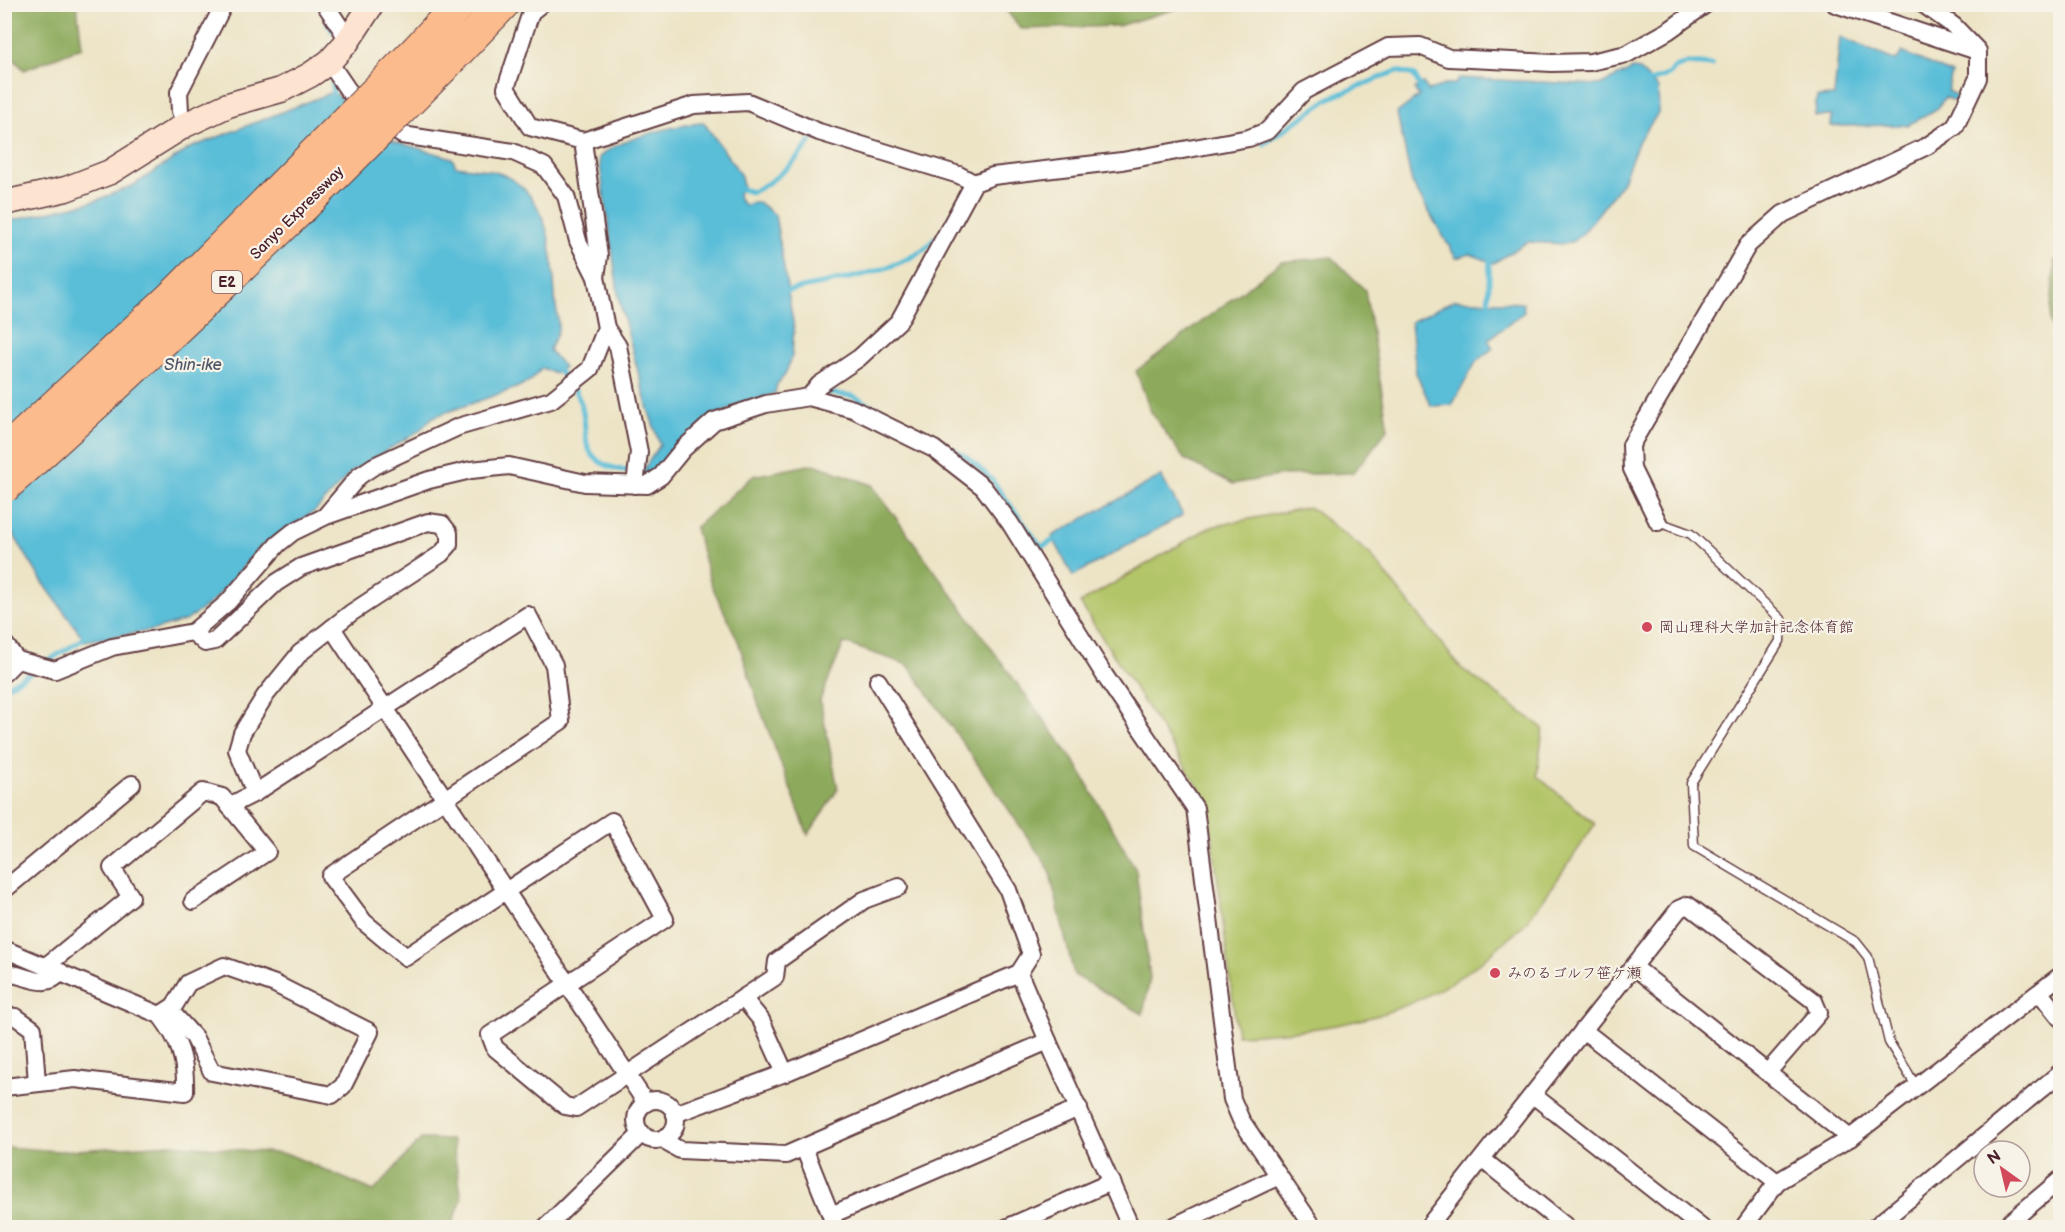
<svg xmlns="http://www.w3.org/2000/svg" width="2065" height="1232" font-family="'Balsamiq Sans','Klee One',sans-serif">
	<rect width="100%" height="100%" fill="#f7f3e8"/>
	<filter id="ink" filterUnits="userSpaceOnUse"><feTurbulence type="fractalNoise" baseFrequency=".0167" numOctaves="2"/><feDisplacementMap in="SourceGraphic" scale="12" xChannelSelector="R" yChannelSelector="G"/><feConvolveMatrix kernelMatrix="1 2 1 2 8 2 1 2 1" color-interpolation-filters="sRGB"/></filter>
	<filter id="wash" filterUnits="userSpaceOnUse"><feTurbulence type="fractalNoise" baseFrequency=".008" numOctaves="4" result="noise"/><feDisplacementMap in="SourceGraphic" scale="24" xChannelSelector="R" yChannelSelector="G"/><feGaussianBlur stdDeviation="1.35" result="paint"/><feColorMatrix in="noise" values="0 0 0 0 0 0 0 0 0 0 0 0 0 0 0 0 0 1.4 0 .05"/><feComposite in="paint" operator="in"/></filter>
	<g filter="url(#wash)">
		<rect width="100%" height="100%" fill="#ede4c6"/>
		<path fill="#b2c568" stroke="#7e724a" stroke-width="1.5" d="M 1309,507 L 1369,553 L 1461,668 L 1543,728 L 1537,776 L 1595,824 C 1573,857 1551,891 1526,922 C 1518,932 1506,940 1496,949 C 1420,1017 1336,1031 1237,1035 L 1208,802 L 1080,603 L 1210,527 Z"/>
		<g fill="#8daa5c" stroke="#6c6444" stroke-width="1.5">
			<polygon points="4,5 77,5 82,47 24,70 5,50"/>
			<polygon points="1002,5 1189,5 1118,26 1021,29"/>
			<polygon points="1332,257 1365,290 1388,429 1353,473 1283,475 1233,484 1184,459 1151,412 1136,371 1281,262"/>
			<polygon points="2060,258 2060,360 2050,322 2055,260"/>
			<polygon points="814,464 872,485 1076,764 1136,870 1150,978 1143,1014 1074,975 1049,869 990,782 908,665 844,643 820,700 838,789 808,835 759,706 738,641 711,584 695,528 753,476"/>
			<polygon points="421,1139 452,1140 462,1199 451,1227 5,1227 5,1147 60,1151 171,1144 288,1154 374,1191"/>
		</g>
		<g fill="#5abed8" stroke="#526e82" stroke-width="1.5">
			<polygon points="1840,37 1896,61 1902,52 1952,74 1947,91 1960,97 1957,102 1945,97 1938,108 1908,125 1831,126 1832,116 1815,116 1817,97 1834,96"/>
			<polygon points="1633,69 1639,70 1658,88 1659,112 1639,140 1622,183 1584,232 1573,241 1564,244 1527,242 1494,263 1470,254 1456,258 1412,183 1397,113 1419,96 1414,89 1423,83 1429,91 1445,84 1455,84 1460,78 1599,85"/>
			<path d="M 333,92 L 393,141 L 452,158 L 456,166 C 475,169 497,169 513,180 C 551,205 553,257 555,297 C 555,309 561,321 557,333 C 555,339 551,345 549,350 L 564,367 L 555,374 L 542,368 L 530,381 L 516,388 L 433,417 L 419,431 L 351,472 L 315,511 L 260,547 L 214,600 L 187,620 L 154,630 L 85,641 L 42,581 L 5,521 L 5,222 L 95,201 L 134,185 L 190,148 Z"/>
			<path d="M 704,123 L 734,165 L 741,176 L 743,188 L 738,193 L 739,200 L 745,205 L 758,202 L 775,215 L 794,328 L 792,356 L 785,375 L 777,384 L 775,393 L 710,417 L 649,478 L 645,467 L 660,445 L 647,406 L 619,299 L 599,158 C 613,140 680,124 704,123 Z"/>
			<polygon points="1454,300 1523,303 1524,312 1488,340 1493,348 1476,362 1452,405 1431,406 1416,373 1411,322"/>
			<polygon points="1161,476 1183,515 1073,576 1052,536"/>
		</g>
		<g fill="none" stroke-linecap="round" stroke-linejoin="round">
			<g stroke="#5abed8" stroke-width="5">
				<polyline points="327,21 332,31"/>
				<polyline points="333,77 333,97"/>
				<polyline points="1647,83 1670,74 1675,68 1687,63 1712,65"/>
				<polyline points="1264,144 1330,98 1397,71 1414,75 1422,90"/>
				<path d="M 737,188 L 752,192 C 777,180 794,163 811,141"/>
				<path d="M 783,292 C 825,282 910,272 935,238"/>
				<polyline points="1488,308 1490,255"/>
				<path d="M 555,366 C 563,377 576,388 580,401 C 585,414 584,424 586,438 C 589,469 625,472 649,472 L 652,469"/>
				<polyline points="828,393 853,396 967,457 991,479 1041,547 1056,539"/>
				<polyline points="43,664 88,636"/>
				<polyline points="4,688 35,670"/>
			</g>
		</g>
	</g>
	<g filter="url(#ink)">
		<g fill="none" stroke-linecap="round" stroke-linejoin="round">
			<g stroke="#623d42" stroke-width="11">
				<polyline id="lane" points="1658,522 1691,534 1781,619 1780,641 1691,783 1694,846 1856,942 1868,957 1889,1042 1916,1086"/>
			</g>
			<g stroke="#623d42" stroke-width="20">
				<g id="street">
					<polyline points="325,4 342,30 347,42"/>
					<polyline points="541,4 531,12 506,88 530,127 583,141 694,105 748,102 819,132 959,175 974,183"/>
					<polyline points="1835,4 1977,51"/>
					<polyline points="185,125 180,111 179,92 224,4"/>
					<polyline points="583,141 599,256 596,277"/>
					<polyline points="606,328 618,346 639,452 635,485"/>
					<polyline points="809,397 819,385 859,358 899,321 974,183 993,176 1122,161 1249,138 1267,131 1304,91 1388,47 1420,46 1449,58 1552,63 1590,62 1627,54 1668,31 1706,4"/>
					<polyline points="327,514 359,476 374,466 458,427 551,400 590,369 606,328 596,277 578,241 566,196 544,166 513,152 402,135 373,117 348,90 329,62"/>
					<polyline points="1658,522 1632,469 1631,445 1748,245 1783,214 1927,146 1955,127 1978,78 1978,51 1954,26 1923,4"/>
					<polyline points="332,628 646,1103"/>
					<polyline points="193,632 205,643 215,641 276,583 301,567 428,522 442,524 449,533 449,545 441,554 351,613 300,653 265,696 242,733 237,750 255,793"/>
					<polyline points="4,643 17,660"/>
					<polyline points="4,673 17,660 55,670 112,647 193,632 228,602 278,544 293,532 326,516 429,480 471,470 509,466 585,483 647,485 661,476 683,449 714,421 766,404 809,397 853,409 934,449 983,487 1010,523 1105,676 1195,808 1232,1099 1241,1120 1314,1228"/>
					<polyline points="878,681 1008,890 1031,954 1019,973 1048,1041"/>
					<polyline points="229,806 255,793 528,615 554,665 561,721 330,876 364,922 406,957 612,821 665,919 490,1035 495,1048 565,1106 576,1108 775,977 777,961 864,900 899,887"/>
					<polyline points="4,890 132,784"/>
					<polyline points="4,949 160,1015 176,1017 194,1037 212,1072 332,1095 343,1086 370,1032 275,984 224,966 188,983 174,1006 160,1015"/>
					<polyline points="46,966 131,897 112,868 203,792 222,797 267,852 193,901"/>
					<polyline points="1634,967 1850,1138"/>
					<path d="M 4,973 C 25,973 45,992 61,972"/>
					<polyline points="2040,993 2060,1018"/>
					<polyline points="743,998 761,1020 785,1073"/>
					<polyline points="4,1016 16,1017 33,1029 37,1083"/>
					<polyline points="1583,1030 1777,1182"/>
					<path d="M 4,1087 L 75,1079 L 185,1092 C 186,1059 180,1041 160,1015"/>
					<polyline points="1533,1095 1702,1228"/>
					<circle cx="656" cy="1120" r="20"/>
					<polyline points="675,1114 785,1073 1019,973"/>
					<polyline points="665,1137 669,1144 680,1150 786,1155 1048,1041 1131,1228"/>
					<polyline points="804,1148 836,1228"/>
					<polyline points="1482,1159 1568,1228"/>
					<polyline points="831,1215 1079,1108"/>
					<polyline points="545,1228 642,1133"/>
					<polyline points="1006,1228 1111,1182"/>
					<polyline points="1170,1228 1279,1176"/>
					<polyline points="1427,1228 1679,909 1688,905 1814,1001 1819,1013 1768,1072"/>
					<polyline points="1743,1228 1777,1182 1850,1138 2060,976"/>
					<polyline points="1874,1228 2060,1073"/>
					<polyline points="2003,1228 2060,1180"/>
				</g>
			</g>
			<g stroke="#623d42" stroke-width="27">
				<polyline id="secondary" points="4,203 66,189 110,172 185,125 228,105 281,90 310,75 329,62 347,42 372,4"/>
			</g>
			<g stroke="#623d42" stroke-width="34">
				<g id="highway">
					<polyline points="418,49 459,4"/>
					<polyline points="442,68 503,4"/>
				</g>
			</g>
			<use href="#lane" stroke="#fff" stroke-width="8"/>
			<use href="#street" stroke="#fff" stroke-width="16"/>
			<use href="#secondary" stroke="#fde4d1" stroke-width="24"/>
			<use href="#highway" stroke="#fbbb8d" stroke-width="32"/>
			<g stroke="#623d42" stroke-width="34" stroke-linecap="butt">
				<g id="highway-bridge">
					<polyline points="4,453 179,290 418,49"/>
					<path d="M 4,487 C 155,352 300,212 442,68"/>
				</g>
			</g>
			<use href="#highway-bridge" stroke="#fbbb8d" stroke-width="32"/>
		</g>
	</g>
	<g fill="#d1495b" stroke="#f7f3e8" stroke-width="2">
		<circle cx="1647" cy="627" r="6"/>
		<circle cx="1495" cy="973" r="6"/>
	</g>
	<g text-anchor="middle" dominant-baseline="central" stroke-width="4.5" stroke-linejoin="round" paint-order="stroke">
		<rect fill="#f7f3e8" stroke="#7e5f64" stroke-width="1.5" x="212" y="271" width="30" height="22" rx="4.5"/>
		<g font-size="14" font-weight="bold" fill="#4a1f2b">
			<text x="227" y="282">E2</text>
		</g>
		<g font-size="15" fill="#4a1f2b" stroke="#f7f3e8">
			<text transform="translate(297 213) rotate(-45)">Sanyo Expressway</text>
		</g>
		<g font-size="15" fill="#4a1f2b" stroke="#f7f3e8" text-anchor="start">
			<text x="1659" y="627">岡山理科大学加計記念体育館</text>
			<text x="1507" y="973">みのるゴルフ笹ケ瀬</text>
		</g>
		<g font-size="16" font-style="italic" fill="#505768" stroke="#f7f3e8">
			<text x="193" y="365">Shin-ike</text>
		</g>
	</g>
	<rect width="2065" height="1232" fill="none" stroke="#f7f3e8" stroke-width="24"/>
	<g transform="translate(2002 1169) rotate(326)"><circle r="28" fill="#f7f3e8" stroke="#b29e9c" stroke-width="1.5"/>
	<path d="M0-4.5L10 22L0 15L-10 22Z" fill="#d1495b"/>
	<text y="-9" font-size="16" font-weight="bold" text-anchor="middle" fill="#4a1f2b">N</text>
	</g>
</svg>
